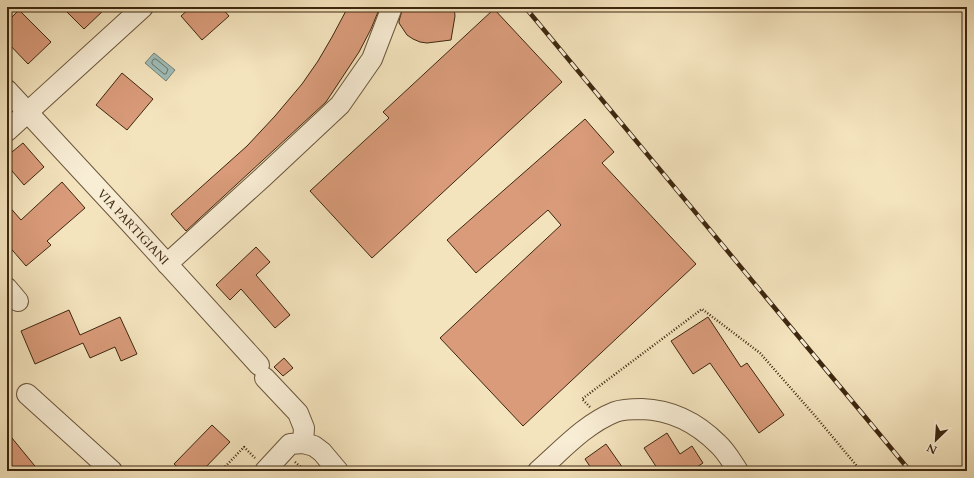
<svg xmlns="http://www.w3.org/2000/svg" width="974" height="478" font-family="Cardo,serif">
	<rect width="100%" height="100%" fill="#f4e4be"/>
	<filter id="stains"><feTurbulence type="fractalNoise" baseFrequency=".005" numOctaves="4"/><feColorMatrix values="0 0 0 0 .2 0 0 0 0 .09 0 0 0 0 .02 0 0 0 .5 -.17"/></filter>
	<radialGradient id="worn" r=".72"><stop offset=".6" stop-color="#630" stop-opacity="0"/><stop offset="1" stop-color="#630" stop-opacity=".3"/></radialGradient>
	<polygon fill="#9ebdb9" stroke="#778175" points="154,53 175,70 166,81 145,63"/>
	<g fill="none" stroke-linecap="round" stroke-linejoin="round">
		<polygon stroke="#6e7264" stroke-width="1" points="154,59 156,59 168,69 166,74 164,74 152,64 152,62"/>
	</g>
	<g fill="#d99b7a" stroke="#3d270f">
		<polygon points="62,7 107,7 84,29"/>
		<polygon points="191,7 221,7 229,16 202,40 181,16"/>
		<polygon points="348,7 380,7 371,29 359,52 326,102 186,231 171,214 247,146 275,116 302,84 318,61 332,37"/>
		<polygon points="403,7 454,7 455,16 451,40 427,43 420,42 413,39 407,35 399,23 399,21"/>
		<polygon points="494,9 562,82 372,258 310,191 389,118 383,112"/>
		<polygon points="19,10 51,42 28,64 7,42 7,22"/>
		<polygon points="122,73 153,99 127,130 96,105"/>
		<polygon points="585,119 614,152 602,163 696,264 523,426 440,338 561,225 548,210 476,273 447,240"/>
		<polygon points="23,143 44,167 24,185 7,165 7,156"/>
		<polygon points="62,182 85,208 47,241 51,245 26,266 7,244 7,204 21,220"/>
		<polygon points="256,247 270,262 256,275 290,315 275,328 241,289 230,300 216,285"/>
		<polygon points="69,310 80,335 120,317 137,354 121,361 115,347 90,358 83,343 35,364 21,331"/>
		<polygon points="708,317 741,367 747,363 784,415 759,433 710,363 693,374 671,341"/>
		<polygon points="284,358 293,368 283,376 274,367"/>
		<polygon points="212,425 230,442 202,471 182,471 174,464"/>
		<polygon points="7,432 39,471 7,471"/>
		<polygon points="667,433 680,454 692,446 703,463 691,471 659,471 644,448"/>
		<polygon points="606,444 625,471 593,471 585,459"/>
	</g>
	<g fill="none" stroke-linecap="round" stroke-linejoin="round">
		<g stroke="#6b563b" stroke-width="22">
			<g id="minor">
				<polyline points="7,90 130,223 259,365"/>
				<polyline points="7,131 143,7"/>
				<polyline points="167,264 263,177 340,105 372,59 392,7"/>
				<polyline points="7,288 18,301"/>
				<polyline points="265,378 298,413 304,428 303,443"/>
				<polyline points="27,394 112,471"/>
				<polyline points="265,471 290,444 303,443 314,446 322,452 338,471"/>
				<path d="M 538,471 C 562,450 585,424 615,412 C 623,409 634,409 642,409 C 672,410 697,423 718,444 C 726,451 732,462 738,471"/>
			</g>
		</g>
		<g stroke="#3d270f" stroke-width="2.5" stroke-dasharray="1 2" stroke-linecap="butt">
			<polyline points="590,407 582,399 702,309 760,353 816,417 861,471"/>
			<polyline points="295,462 305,471"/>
			<polyline points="221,471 244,447 255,458"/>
		</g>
		<use href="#minor" stroke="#f8edd5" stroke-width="20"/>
		<g stroke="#3d270f" stroke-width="4.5">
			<polyline id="rail" points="525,7 910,471"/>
		</g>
		<use href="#rail" stroke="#f8edd5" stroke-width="3" stroke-dasharray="9" stroke-linecap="butt"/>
	</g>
	<g text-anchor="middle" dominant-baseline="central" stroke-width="3.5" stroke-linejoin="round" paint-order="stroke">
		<g font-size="12" fill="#3d270f" stroke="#f8edd5">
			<text transform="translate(133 227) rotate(47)">VIA PARTIGIANI</text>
		</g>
	</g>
	<rect width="974" height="478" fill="none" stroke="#f4e4be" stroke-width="24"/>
	<rect x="8" y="8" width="958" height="462" fill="none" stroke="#3d270f" stroke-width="2"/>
	<rect x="12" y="12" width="950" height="454" fill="none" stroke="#3d270f"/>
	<g transform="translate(936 440) rotate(205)" stroke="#f8edd5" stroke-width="3" paint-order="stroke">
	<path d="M0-3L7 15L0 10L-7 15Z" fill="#3d270f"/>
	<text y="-6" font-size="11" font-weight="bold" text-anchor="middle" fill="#3d270f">N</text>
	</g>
	<rect width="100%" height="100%" filter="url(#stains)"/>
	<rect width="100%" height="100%" fill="url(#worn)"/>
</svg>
